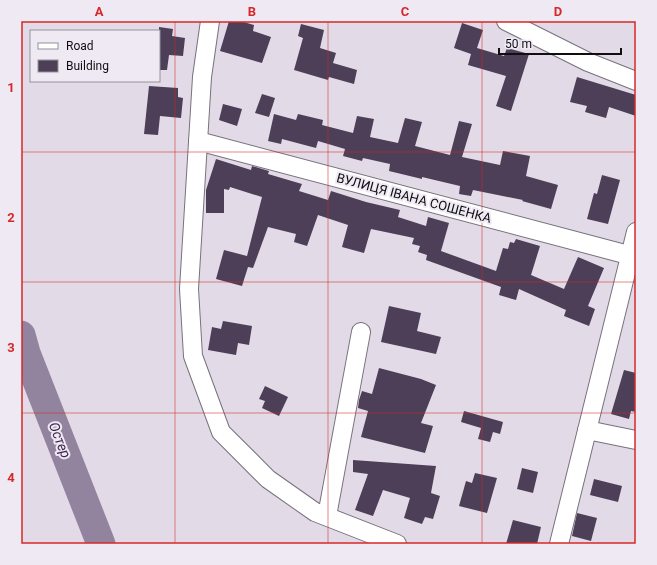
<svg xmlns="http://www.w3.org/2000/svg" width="657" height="565" font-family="Roboto,sans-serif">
	<rect width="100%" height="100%" fill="#e2dbe7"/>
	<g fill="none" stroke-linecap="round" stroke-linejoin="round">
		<polyline stroke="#92849f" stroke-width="29" points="21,335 26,353 101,544"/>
	</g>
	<g fill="#4c3f57">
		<polygon points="229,21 240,21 254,25 253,31 271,37 262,63 220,51"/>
		<polygon points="462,23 483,30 477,48 504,56 507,48 529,54 511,111 496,106 506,76 468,65 471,54 454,48"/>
		<polygon points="301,24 324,30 320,48 336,53 333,63 357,70 354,84 329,77 328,80 294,70 303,38 298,36"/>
		<polygon points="159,27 173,29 172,36 185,38 183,56 169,55 167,70 159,70"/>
		<polygon points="577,77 636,95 636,116 609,107 606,118 585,112 587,106 570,102"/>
		<polygon points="149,86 178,88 178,97 183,98 181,118 160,116 158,135 144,134"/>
		<polygon points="262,94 275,98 269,117 255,113"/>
		<polygon points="223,104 242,109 237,126 219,120"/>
		<polygon points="274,114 296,120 298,114 323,120 322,125 353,133 357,116 374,119 370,137 398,143 405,118 422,122 415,146 450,155 459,121 472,124 462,157 500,165 503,151 530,156 526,176 558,185 551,209 522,201 523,200 473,190 471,196 459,194 460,186 422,177 422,179 389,171 390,164 363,158 362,161 343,156 345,149 318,141 316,148 282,139 281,144 268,141"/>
		<polygon points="216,159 251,170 252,166 269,171 268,174 302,184 299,191 328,200 331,191 366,202 400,210 398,217 426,226 428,217 449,223 441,251 496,271 503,248 508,249 510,242 514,243 516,239 540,246 531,275 564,289 578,257 604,268 588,306 595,309 589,326 564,316 566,310 519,289 516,300 499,295 501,287 426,260 427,255 418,252 420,246 412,244 414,238 371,229 364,253 342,247 348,225 318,215 307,246 294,242 296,234 268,227 253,268 248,267 242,286 216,279 224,250 247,256 262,197 230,187 229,190 224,189 224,213 206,213 206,190"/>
		<polygon points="602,175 620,180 608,224 587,219 594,193 597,194"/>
		<polygon points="389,306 421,313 417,331 441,337 436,354 381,342"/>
		<polygon points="223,321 252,326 249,345 238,343 236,355 208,350 212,327 221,329"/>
		<polygon points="379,368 421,379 436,385 421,423 433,426 425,453 361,437 368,411 358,408 359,400 362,391 372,394"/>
		<polygon points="624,370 636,373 636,412 631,411 629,419 611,414"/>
		<polygon points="265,386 288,397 279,416 262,408 265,401 259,399"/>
		<polygon points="464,411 503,422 500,434 493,432 490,442 478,439 481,428 461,422"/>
		<polygon points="353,460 436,466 431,493 440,496 433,519 425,517 422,524 404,518 410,498 383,490 373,516 355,510 368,474 353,472"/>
		<polygon points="522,468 538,472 533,493 517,489"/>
		<polygon points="475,473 497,478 487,513 459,506 466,481 472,483"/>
		<polygon points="594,479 622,486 618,502 590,495"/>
		<polygon points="577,513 597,518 591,541 572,536"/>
		<polygon points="513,520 541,527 537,544 506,544"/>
	</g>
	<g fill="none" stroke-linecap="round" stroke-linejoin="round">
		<g stroke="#77727c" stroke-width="20">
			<g id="minor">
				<polyline points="210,21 202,77 189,289 193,356 221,432 268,479 315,512 397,544"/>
				<polyline points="506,21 588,62 636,81"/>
				<polyline points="198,141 636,257"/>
				<polyline points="587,430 636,440"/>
				<polyline points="327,516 361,332"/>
				<polyline points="559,544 636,232"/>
			</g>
		</g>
		<use href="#minor" stroke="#fff" stroke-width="18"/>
	</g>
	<path fill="none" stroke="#d62828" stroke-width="1" stroke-opacity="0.55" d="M 175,21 L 175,544M 328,21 L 328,544M 482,21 L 482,544M 21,152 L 636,152M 21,282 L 636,282M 21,413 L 636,413"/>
	<g text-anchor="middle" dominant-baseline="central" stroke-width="4" stroke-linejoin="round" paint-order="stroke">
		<g font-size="13" fill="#100e11" stroke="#efe9f4">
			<text transform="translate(414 198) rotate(15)">ВУЛИЦЯ ІВАНА СОШЕНКА</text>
		</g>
		<g font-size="14" font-style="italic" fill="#3e274e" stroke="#efe9f4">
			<text transform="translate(60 440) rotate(68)">Остер</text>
		</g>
	</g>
	<rect width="657" height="565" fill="none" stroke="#efe9f4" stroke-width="44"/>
	<rect x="30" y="30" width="130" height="52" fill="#efe9f4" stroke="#969199"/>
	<rect x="38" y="43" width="20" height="6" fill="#ffffff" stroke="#969199"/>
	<text x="66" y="50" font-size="12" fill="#100e11">Road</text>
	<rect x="38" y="60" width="20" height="12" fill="#4c3f57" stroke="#969199"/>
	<text x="66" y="70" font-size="12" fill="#100e11">Building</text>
	<path d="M499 48v6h122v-6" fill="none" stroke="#100e11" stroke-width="2"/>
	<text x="505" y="48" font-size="12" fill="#100e11" stroke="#efe9f4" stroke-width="3" paint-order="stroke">50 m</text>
	<rect x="22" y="22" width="613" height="521" fill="none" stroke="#d62828" stroke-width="1.5"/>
	<g font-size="13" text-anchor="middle" font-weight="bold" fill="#d62828">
		<text x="99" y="16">A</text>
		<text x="252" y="16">B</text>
		<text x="405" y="16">C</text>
		<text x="558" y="16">D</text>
		<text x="11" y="92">1</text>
		<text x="11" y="222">2</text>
		<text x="11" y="352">3</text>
		<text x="11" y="482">4</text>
	</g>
</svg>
